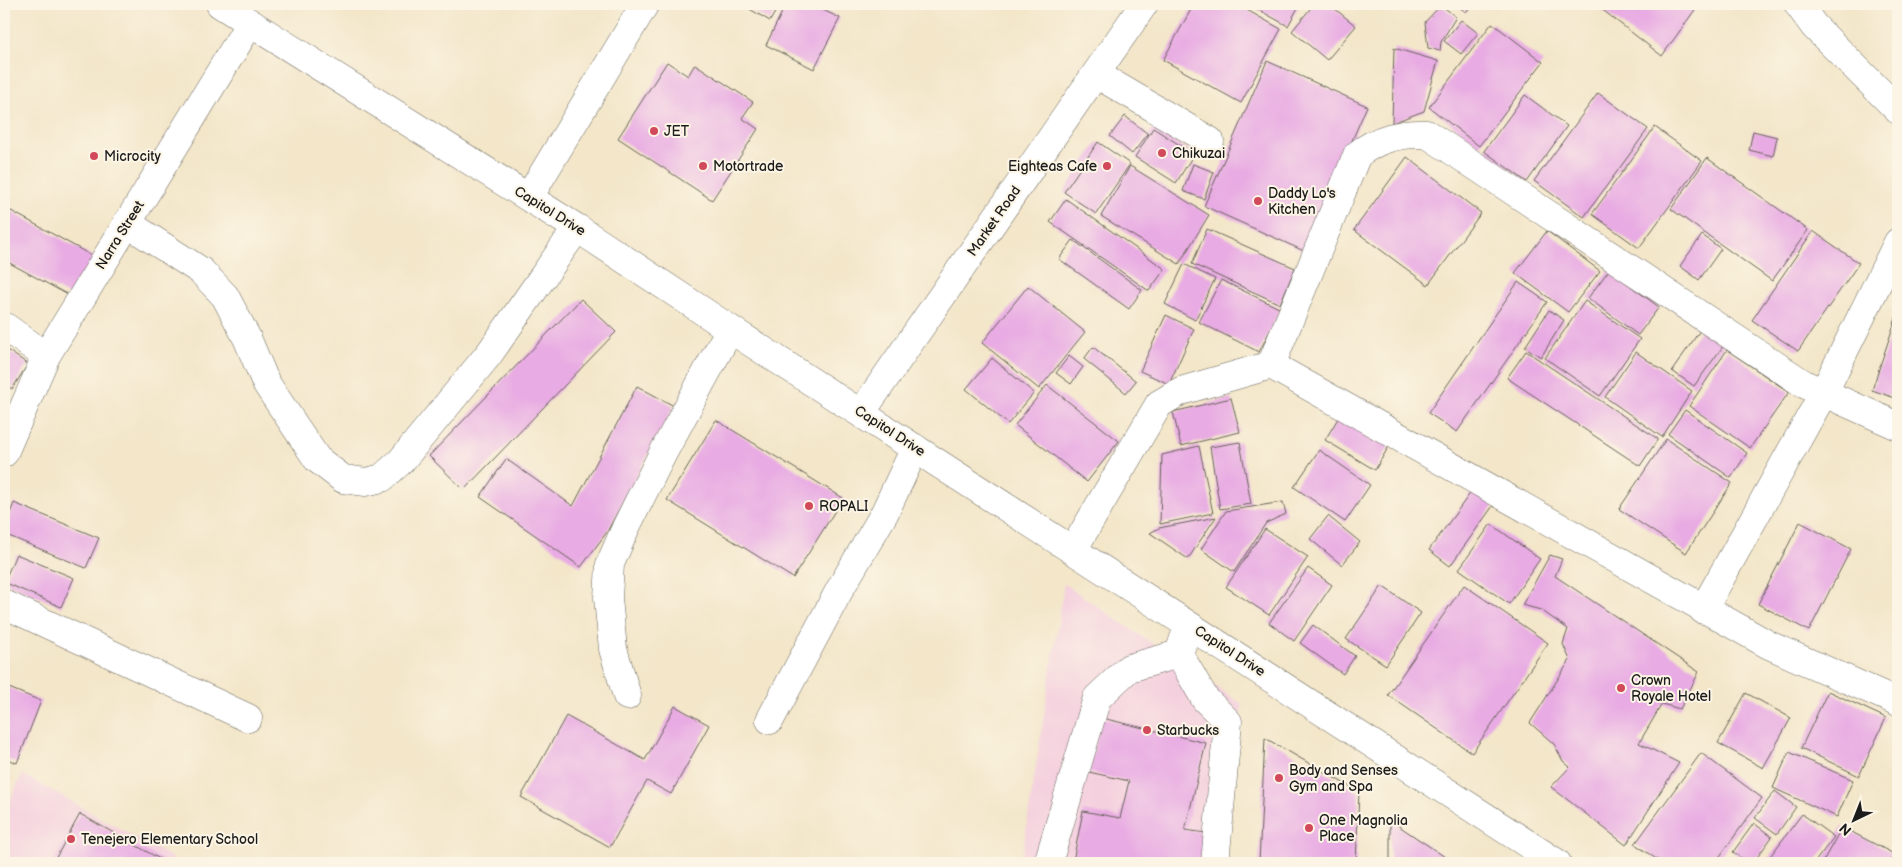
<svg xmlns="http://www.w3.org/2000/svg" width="1902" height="867" font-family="'Balsamiq Sans',sans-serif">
	<rect width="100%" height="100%" fill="#fcf5e5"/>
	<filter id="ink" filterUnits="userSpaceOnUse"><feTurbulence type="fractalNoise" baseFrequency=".02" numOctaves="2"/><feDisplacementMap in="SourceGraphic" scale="10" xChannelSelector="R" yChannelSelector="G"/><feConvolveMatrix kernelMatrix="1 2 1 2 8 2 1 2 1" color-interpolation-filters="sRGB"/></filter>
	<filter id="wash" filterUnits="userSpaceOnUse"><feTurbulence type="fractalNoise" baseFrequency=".0096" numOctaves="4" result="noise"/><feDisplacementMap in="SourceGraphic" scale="20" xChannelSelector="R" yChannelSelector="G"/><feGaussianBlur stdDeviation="1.12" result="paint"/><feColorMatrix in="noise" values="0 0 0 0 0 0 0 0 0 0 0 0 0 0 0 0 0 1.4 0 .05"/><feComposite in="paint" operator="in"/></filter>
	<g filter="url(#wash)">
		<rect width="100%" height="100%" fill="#f3e6c9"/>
		<g fill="#f4cfde">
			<polygon points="1064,584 1242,704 1223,863 1021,863"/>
			<polygon points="22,774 181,863 4,863 4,814"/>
		</g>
		<g id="blocks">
			<g fill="#e8abe3">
				<polygon points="741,4 780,4 770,21"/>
				<polygon points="786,4 810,4 840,18 814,69 766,45"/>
				<polygon points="1194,4 1236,4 1281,29 1241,103 1163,60"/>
				<polygon points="1248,4 1300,4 1288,26"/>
				<polygon points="1314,4 1329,4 1356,26 1327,60 1292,31"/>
				<polygon points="1455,4 1473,4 1466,12"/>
				<polygon points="1595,4 1699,4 1662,56"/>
				<polygon points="1441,5 1456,17 1441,42 1440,51 1428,48 1425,22"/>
				<polygon points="1461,20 1478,33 1461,54 1444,41"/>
				<polygon points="1492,23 1543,62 1479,146 1429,107"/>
				<polygon points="1394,48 1438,61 1424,111 1392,123"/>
				<polygon points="1267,61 1367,106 1304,251 1204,206"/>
				<polygon points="667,62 688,76 695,64 753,102 742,118 758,129 712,200 618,138"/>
				<polygon points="1598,93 1648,129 1584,217 1534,181"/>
				<polygon points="1525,95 1567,126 1527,182 1484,151"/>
				<polygon points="1125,116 1148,134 1132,154 1110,136"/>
				<polygon points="1655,127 1702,161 1639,248 1592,214"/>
				<polygon points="1153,128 1194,154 1176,183 1135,157"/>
				<polygon points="1753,131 1777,137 1773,156 1749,150"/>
				<polygon points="1098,142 1130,164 1096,214 1064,192"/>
				<polygon points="1407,157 1481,213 1428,285 1354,230"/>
				<polygon points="1707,158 1808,230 1772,281 1671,209"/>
				<polygon points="1193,164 1214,172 1204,199 1183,191"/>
				<polygon points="1130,166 1209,215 1179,264 1101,216"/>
				<polygon points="1066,199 1165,269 1149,291 1050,222"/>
				<polygon points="4,207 96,258 70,296 4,260"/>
				<polygon points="1207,229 1295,268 1280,304 1192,264"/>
				<polygon points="1547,231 1600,271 1568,312 1515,273"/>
				<polygon points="1813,231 1859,263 1798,351 1752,320"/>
				<polygon points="1702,235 1721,249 1699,280 1680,266"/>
				<polygon points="1073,240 1142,290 1129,309 1059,259"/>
				<polygon points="1184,264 1215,279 1195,320 1165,304"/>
				<polygon points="1609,270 1659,307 1638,335 1588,298"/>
				<polygon points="1221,280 1281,309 1259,352 1199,322"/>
				<polygon points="1518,282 1547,302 1457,432 1428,413"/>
				<polygon points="1028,286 1085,332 1039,389 982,343"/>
				<polygon points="581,299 616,332 464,490 429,456"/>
				<polygon points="1585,301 1640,339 1600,396 1545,358"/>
				<polygon points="1549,310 1564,320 1541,357 1525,347"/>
				<polygon points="1898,312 1898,399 1872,390"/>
				<polygon points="1166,315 1194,329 1169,384 1140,371"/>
				<polygon points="1701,329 1724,345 1694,386 1672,371"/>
				<polygon points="1093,347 1136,381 1126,393 1084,359"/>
				<polygon points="4,348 28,364 12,389 4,383"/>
				<polygon points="1727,350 1789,392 1750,448 1689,406"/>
				<polygon points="1526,351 1658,439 1640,466 1507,378"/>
				<polygon points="1636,352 1692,391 1662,437 1605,397"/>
				<polygon points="1069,356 1083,367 1071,384 1056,373"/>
				<polygon points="992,358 1034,393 1008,424 966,389"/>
				<polygon points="1047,385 1119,441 1087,482 1015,425"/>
				<polygon points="637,386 674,406 607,532 581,567 480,497 506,459 573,506"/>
				<polygon points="1231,398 1240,432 1181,446 1173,412"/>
				<polygon points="1343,410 1392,441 1375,470 1325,440"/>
				<polygon points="1685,410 1747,453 1731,478 1668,434"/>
				<polygon points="716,420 843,498 793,578 667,500"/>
				<polygon points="1666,439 1732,483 1686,553 1619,509"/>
				<polygon points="1240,442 1251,504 1220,509 1210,447"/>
				<polygon points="1199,446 1213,513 1160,524 1162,455"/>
				<polygon points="1319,450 1370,485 1345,522 1294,487"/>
				<polygon points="1474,488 1495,503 1450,566 1429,550"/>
				<polygon points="1283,502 1286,514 1266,523 1234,572 1201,549 1226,511"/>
				<polygon points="14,503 99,538 86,568 4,534 4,529"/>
				<polygon points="1328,516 1360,542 1342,565 1310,539"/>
				<polygon points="1216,517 1188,559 1150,533 1159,528"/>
				<polygon points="1800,522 1851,549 1809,631 1758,604"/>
				<polygon points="1491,524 1540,559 1509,604 1459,569"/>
				<polygon points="1265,529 1308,557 1269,615 1226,587"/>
				<polygon points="16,554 74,578 61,607 4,582"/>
				<polygon points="1550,555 1562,559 1555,576 1699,672 1680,709 1662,704 1639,743 1679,763 1626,845 1551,787 1570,767 1563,761 1554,744 1530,723 1570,660 1563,644 1568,629 1541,610 1522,605"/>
				<polygon points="1308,568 1332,585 1294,641 1269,623"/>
				<polygon points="1464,585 1548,643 1472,753 1388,695"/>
				<polygon points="1382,586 1421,613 1386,665 1346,639"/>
				<polygon points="1313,625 1355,656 1343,674 1300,643"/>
				<polygon points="4,686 41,701 17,763 4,758"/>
				<polygon points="1828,691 1886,718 1859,776 1801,748"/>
				<polygon points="1746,693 1791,718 1763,768 1718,743"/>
				<polygon points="675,706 709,725 671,794 647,781 610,847 521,797 566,716 645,760"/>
				<polygon points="1102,718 1206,743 1185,830 1206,833 1201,863 1086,863 1073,861 1083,811 1120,818 1129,781 1089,772"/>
				<polygon points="1265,738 1359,792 1356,863 1259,863"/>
				<polygon points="1789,752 1853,780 1837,817 1773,788"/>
				<polygon points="1701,753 1762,798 1715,863 1662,863 1635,844"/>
				<polygon points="1775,791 1796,807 1777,834 1755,818"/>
				<polygon points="80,814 167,863 53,863"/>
				<polygon points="1802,814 1834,837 1814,863 1765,863"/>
				<polygon points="1390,820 1454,863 1390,863"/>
				<polygon points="1754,823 1772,837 1753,863 1748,863 1733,852"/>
				<polygon points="1842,827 1894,854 1890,863 1822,863"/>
				<polygon points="4,858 13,863 4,863"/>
			</g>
		</g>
	</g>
	<g filter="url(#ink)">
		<use href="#blocks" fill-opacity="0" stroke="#676359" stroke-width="1"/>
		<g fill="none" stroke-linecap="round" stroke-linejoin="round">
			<g stroke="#676359" stroke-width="29">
				<g id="minor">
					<polyline points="220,4 577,228 730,329 1557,863"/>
					<polyline points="1798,4 1814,26 1898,110"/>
					<polyline points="1096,74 1210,141"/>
					<polyline points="529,197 645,4"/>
					<polyline points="127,223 201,271 225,296 247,338 266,383 317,459 343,479 366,482 382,478 401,461 489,354 577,228"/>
					<polyline points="4,326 46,356"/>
					<path d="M 1271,365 L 1357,155 C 1378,138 1400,133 1427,134 L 1804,384 L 1898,426"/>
					<polyline points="861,413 1144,4"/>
					<polyline points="4,453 46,356 250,23"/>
					<polyline points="1073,550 1159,404 1181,391 1271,365 1769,645 1898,702"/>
					<polyline points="4,604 248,718"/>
					<polyline points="1703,610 1824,392 1898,242"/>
					<polyline points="1184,638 1179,654 1205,699 1228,722 1215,863"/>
					<polyline points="627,696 613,649 608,598 610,564 626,527 663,453 730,329"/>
					<polyline points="770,720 840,589 884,514 915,448"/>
					<polyline points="1048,863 1097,698 1129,668 1179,654"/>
				</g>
			</g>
			<use href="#minor" stroke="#fff" stroke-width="28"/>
		</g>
	</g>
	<g fill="#d1495b" stroke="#fcf5e5" stroke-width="2">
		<circle cx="654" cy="131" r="5"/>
		<circle cx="1162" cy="153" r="5"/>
		<circle cx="94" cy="156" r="5"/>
		<circle cx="703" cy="166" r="5"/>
		<circle cx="1107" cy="166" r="5"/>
		<circle cx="1258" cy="201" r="5"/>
		<circle cx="809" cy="506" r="5"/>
		<circle cx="1621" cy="688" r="5"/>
		<circle cx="1147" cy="730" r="5"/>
		<circle cx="1279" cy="778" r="5"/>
		<circle cx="1309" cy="828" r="5"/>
		<circle cx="71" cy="839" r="5"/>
	</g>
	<g text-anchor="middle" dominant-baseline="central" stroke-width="4" stroke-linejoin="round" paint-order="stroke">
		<g font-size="14" fill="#1c1c1c" stroke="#fcf5e5" text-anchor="start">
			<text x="664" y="131">JET</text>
			<text x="1172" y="153">Chikuzai</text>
			<text x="104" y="156">Microcity</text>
			<text x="713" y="166">Motortrade</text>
			<text x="1097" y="166" text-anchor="end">Eighteas Cafe</text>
			<text x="1268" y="193">Daddy Lo's<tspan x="1268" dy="16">Kitchen</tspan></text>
			<text x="819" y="506">ROPALI</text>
			<text x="1631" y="680">Crown<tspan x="1631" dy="16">Royale Hotel</tspan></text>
			<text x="1157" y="730">Starbucks</text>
			<text x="1289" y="770">Body and Senses<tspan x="1289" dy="16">Gym and Spa</tspan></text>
			<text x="1319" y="820">One Magnolia<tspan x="1319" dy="16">Place</tspan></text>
			<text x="81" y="839">Tenejero Elementary School</text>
		</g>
		<g font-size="14" fill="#1c1c1c" stroke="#fcf5e5">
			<text transform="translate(550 211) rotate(32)">Capitol Drive</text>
			<text transform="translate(994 221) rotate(-55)">Market Road</text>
			<text transform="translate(120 235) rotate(-58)">Narra Street</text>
			<text transform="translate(890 431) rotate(33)">Capitol Drive</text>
			<text transform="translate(1230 651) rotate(33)">Capitol Drive</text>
		</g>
	</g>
	<rect width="1902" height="867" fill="none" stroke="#fcf5e5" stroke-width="20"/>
	<g transform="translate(1854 820) rotate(223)" stroke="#fcf5e5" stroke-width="4" paint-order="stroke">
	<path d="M0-4L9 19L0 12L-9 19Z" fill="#1c1c1c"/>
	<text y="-8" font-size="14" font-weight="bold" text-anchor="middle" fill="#1c1c1c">N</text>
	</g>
</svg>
